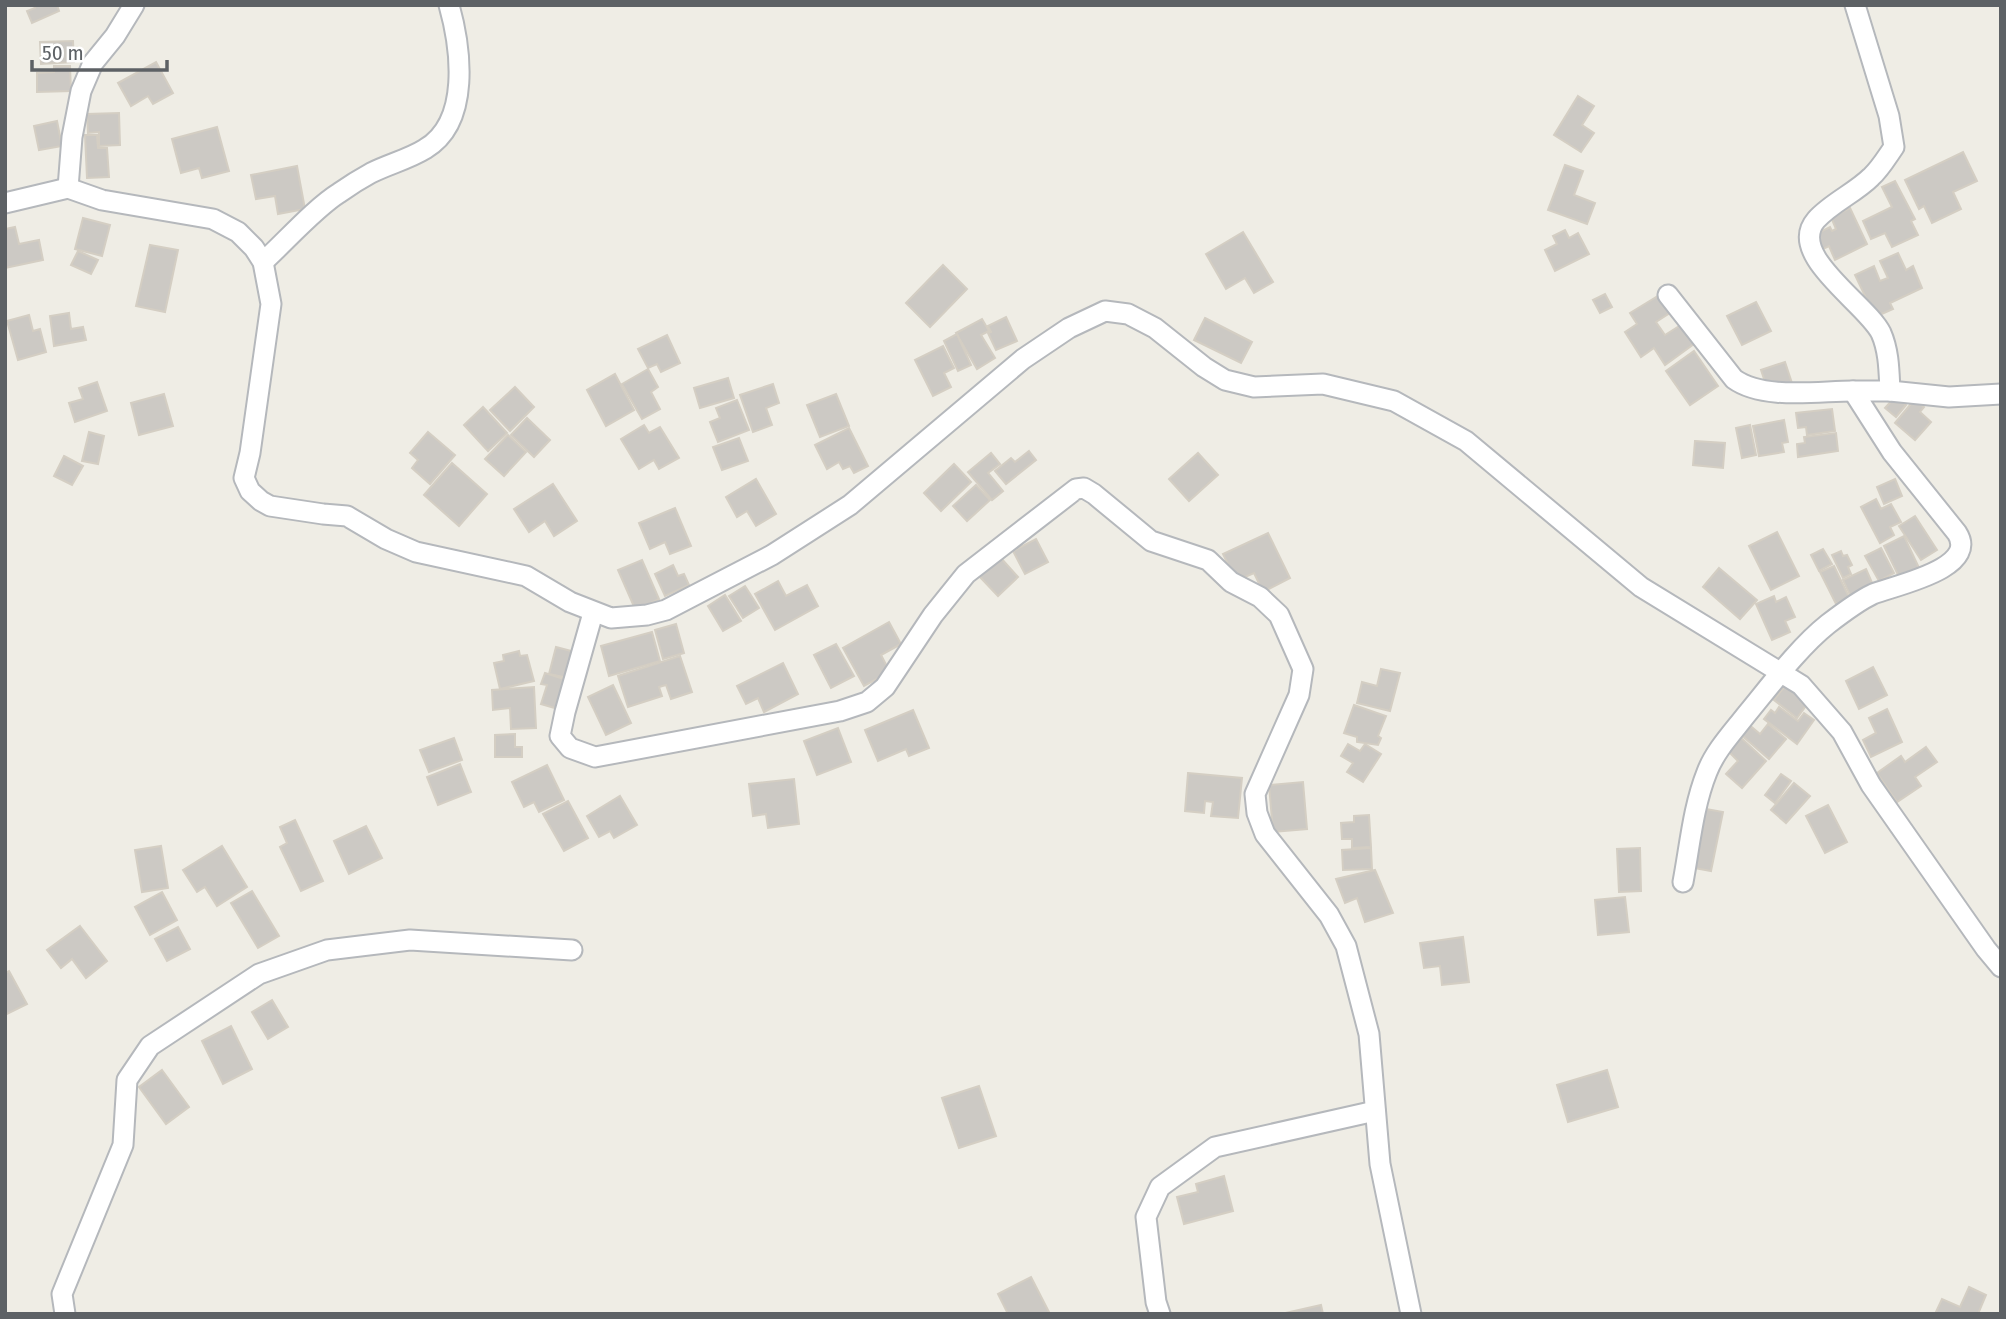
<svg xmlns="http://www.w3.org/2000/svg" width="2006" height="1319" font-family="'Fira Sans Condensed',sans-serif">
	<rect width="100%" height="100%" fill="#efede5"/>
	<g fill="#ccc9c4" stroke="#d4cec3" stroke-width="2">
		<polygon points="34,5 57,5 59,11 32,23 27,11 35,8"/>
		<polygon points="73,41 74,62 41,64 40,42"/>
		<polygon points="156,62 173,93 153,104 148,96 131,106 118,83"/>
		<polygon points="54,66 70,66 71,91 37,92 37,73 54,72"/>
		<polygon points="1578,96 1594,106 1582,125 1594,133 1581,152 1554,135"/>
		<polygon points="119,113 120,145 99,146 99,132 88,133 87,114"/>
		<polygon points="57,121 62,146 39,150 34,126"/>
		<polygon points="217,127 229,171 202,178 199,168 181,173 172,139"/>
		<polygon points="85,135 97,135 98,148 107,148 109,177 87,178"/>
		<polygon points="1963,152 1977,181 1953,192 1961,209 1932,223 1924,206 1919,209 1905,180"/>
		<polygon points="1565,165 1583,171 1574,195 1595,203 1587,224 1548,210"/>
		<polygon points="297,166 305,209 278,214 275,196 256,199 251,175"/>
		<polygon points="1895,181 1915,219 1911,221 1918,235 1892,247 1885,233 1871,239 1863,221 1892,207 1882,187"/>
		<polygon points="1850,208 1867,244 1835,260 1829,246 1819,251 1812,236 1830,227 1832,231 1836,229 1831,217"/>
		<polygon points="83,218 110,225 102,256 75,249"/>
		<polygon points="15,227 19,244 39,240 43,260 5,268 5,229"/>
		<polygon points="1565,230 1569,238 1578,233 1589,254 1555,271 1545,250 1557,244 1553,236"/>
		<polygon points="1243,232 1273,282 1254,293 1245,278 1226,289 1206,254"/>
		<polygon points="150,245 178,250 165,312 136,306"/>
		<polygon points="78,251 98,260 91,274 71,265"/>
		<polygon points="1898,253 1906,270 1913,266 1922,288 1890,303 1893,309 1875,317 1855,275 1874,266 1880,281 1888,278 1880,261"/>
		<polygon points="943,265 967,289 930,327 906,303"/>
		<polygon points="1605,294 1612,307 1600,313 1593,300"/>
		<polygon points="1661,294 1673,311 1656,322 1665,335 1684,323 1688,334 1694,344 1665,365 1654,348 1641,357 1625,332 1637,324 1630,313"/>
		<polygon points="1756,302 1771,331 1742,345 1727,316"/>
		<polygon points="69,313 71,329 83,327 86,340 54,346 50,316"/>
		<polygon points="29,315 33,331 40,329 46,352 18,360 7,321"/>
		<polygon points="1006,317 1017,341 996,350 988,333 991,332 988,326"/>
		<polygon points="1205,318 1252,342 1241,363 1194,340"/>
		<polygon points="982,319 989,331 981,335 995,358 977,369 956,333"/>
		<polygon points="957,334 971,365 958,371 944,341"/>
		<polygon points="667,335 680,363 661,372 657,364 648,368 638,349"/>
		<polygon points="943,346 954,368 944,373 951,387 933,396 915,360"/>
		<polygon points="1694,351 1718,386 1690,405 1666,371"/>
		<polygon points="1785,362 1792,383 1768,391 1761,370"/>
		<polygon points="648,369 658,387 651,392 660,409 642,419 622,384"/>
		<polygon points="615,374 634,410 606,426 587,390"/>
		<polygon points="728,378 734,398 700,408 694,388"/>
		<polygon points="97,382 107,411 75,422 69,403 83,399 79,388"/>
		<polygon points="773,384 779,403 766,408 772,425 753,432 740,395"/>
		<polygon points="515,387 534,407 510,431 490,410"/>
		<polygon points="164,394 173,426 139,435 131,403"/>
		<polygon points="836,394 849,426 820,437 807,405"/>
		<polygon points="1896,396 1906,405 1896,417 1885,408"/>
		<polygon points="1915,399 1924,407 1920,412 1931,422 1915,440 1895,423"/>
		<polygon points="737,400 749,430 718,442 710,422 720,418 716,408"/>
		<polygon points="483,407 507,433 488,451 464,425"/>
		<polygon points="1832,409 1835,431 1807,435 1806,427 1798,428 1796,413"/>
		<polygon points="527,418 550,440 534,457 511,435"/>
		<polygon points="1784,420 1788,442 1782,443 1784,452 1759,456 1753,426"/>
		<polygon points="644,425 649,433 660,427 679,458 659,469 654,460 639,469 621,439"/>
		<polygon points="1750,425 1756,455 1742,458 1736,428"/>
		<polygon points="849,428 868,466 854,473 850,466 843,469 839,462 827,469 815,445"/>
		<polygon points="89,432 104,436 98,464 82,461"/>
		<polygon points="428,432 455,455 430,484 412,468 418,460 410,453"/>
		<polygon points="1836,433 1838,451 1798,457 1797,444 1805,443 1804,437"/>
		<polygon points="508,435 526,452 504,476 485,459"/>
		<polygon points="739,438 748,461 722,470 713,447"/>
		<polygon points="1695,441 1725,443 1723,468 1693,465"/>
		<polygon points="1029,451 1036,460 1006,484 995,471 1011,458 1015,462"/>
		<polygon points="991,453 1000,464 988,473 1003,491 992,500 968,472"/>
		<polygon points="1198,453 1218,475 1189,501 1169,479"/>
		<polygon points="64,456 83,466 72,485 54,476"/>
		<polygon points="452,463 487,494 459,526 424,495"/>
		<polygon points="954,464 971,482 941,511 924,493"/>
		<polygon points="756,479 776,514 756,526 747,511 737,517 726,497"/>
		<polygon points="1895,479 1902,496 1884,504 1877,487"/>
		<polygon points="553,484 577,521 554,536 545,521 529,532 514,509"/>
		<polygon points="976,485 990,500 967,521 953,506"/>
		<polygon points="1876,499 1881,509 1891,504 1901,522 1890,527 1894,535 1880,543 1861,507"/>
		<polygon points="675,508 691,546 670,554 665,542 650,549 639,523"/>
		<polygon points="1915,516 1937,550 1921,560 1899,526"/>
		<polygon points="1777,532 1799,576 1771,590 1749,546"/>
		<polygon points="1268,533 1290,578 1263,592 1254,573 1236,581 1223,554"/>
		<polygon points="1904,536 1920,570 1900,579 1884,546"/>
		<polygon points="1036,539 1048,562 1025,574 1013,551"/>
		<polygon points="1881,548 1894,573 1879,581 1865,556"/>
		<polygon points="1823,549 1832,564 1819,571 1811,555"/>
		<polygon points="1841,551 1843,556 1847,555 1852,565 1848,567 1851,574 1843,578 1832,555"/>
		<polygon points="1000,557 1018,577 998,596 979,576"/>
		<polygon points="642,560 659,599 636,611 618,570"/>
		<polygon points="673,565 678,576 684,574 689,585 665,596 655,574"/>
		<polygon points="1834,566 1849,597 1836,604 1820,572"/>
		<polygon points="1719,568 1757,600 1740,619 1703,587"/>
		<polygon points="1866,569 1873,585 1850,595 1843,580"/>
		<polygon points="778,581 786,596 807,585 818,606 775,630 755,594"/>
		<polygon points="745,586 759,608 743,618 729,596"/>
		<polygon points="725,595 741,621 723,631 708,606"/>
		<polygon points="1774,596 1776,602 1786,597 1795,617 1785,621 1790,632 1772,640 1756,604"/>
		<polygon points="889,622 901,644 881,655 890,672 864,686 843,648"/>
		<polygon points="676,624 684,653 663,659 655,630"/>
		<polygon points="652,632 660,661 609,676 601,646"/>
		<polygon points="836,644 854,676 831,688 814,655"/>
		<polygon points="556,647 575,652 568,678 549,674"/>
		<polygon points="519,651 520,656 527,655 534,681 500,689 494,663 504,661 503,655"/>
		<polygon points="680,656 692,692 671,699 666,685 659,687 662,696 628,707 618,676"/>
		<polygon points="783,663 798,694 764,712 758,698 746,704 737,686"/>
		<polygon points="1873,667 1887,695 1859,709 1846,681"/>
		<polygon points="1381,669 1400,673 1390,711 1357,703 1362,682 1377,686"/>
		<polygon points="545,673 567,680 558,709 541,704 547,685 541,684"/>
		<polygon points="613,685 631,723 606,735 588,697"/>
		<polygon points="1785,686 1808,703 1797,718 1774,700"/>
		<polygon points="534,687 536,728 511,729 510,708 493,710 492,690"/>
		<polygon points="1354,705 1386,716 1378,736 1381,738 1378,745 1357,742 1357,737 1344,733"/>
		<polygon points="1779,707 1798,721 1804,713 1814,720 1797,744 1764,719 1771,710 1775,713"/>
		<polygon points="1887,709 1902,742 1871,757 1863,740 1876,733 1869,718"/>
		<polygon points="913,710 929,748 909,756 906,749 878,761 865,730"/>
		<polygon points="1747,723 1760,734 1768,724 1786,739 1769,759 1739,733"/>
		<polygon points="838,728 851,762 817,775 804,741"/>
		<polygon points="515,734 515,747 522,747 522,757 495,757 495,735"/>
		<polygon points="1738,735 1766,761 1742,788 1726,774 1738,761 1726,749"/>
		<polygon points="454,738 462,760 429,772 420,750"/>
		<polygon points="1348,744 1360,751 1365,744 1381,754 1363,782 1347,772 1353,763 1341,756"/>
		<polygon points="1926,747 1937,762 1915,777 1921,786 1897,802 1877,773 1901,756 1905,762"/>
		<polygon points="460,764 471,792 438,805 427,777"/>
		<polygon points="547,765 564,800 539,812 534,802 524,807 512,782"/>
		<polygon points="1188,773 1242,778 1238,818 1211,816 1213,802 1205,801 1204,813 1185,811"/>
		<polygon points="1781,774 1791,781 1775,803 1765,795"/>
		<polygon points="794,779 799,824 768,828 766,814 753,816 749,784"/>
		<polygon points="1303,782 1307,829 1273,832 1269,785"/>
		<polygon points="1794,783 1810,796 1786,823 1771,810"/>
		<polygon points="620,796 637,825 614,838 610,831 599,837 587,816"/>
		<polygon points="568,801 588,838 564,851 543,814"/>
		<polygon points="1828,805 1847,842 1825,853 1806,816"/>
		<polygon points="1706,809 1723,812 1711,871 1694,868 1697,817"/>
		<polygon points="1369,815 1371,847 1352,848 1352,839 1342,839 1341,823 1354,822 1354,816"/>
		<polygon points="295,820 323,881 301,891 280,847 287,843 280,827"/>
		<polygon points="366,826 382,858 349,874 334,841"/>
		<polygon points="161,846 168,888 142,892 135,850"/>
		<polygon points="222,846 247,887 217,906 205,887 197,892 183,870"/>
		<polygon points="1371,848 1372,869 1343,870 1342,850"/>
		<polygon points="1640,848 1641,891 1619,892 1617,849"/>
		<polygon points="1375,870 1393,913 1365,922 1357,898 1345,903 1336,879"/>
		<polygon points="252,891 279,936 258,948 231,903"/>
		<polygon points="162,892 177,920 150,935 135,907"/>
		<polygon points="1625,897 1629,932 1598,935 1595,900"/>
		<polygon points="80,926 107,961 86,978 72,959 61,968 47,950"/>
		<polygon points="178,927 190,949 167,961 155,939"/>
		<polygon points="1463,937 1469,982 1442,985 1440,966 1424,968 1420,943"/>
		<polygon points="9,971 27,1004 5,1015 5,973"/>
		<polygon points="272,1000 288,1027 268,1039 252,1012"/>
		<polygon points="231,1026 252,1069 223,1084 202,1041"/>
		<polygon points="162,1070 189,1107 166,1124 139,1087"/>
		<polygon points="1607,1070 1618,1107 1568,1122 1557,1085"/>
		<polygon points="979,1086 996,1136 959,1148 942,1098"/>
		<polygon points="1224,1176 1233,1211 1184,1224 1177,1197 1198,1192 1196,1184"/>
		<polygon points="1031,1277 1050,1314 1008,1314 998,1294"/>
		<polygon points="1969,1287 1986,1295 1978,1314 1935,1314 1942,1299 1960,1307"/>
		<polygon points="1321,1305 1323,1314 1281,1314"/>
	</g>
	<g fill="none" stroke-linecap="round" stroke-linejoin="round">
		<g stroke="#b5b8bc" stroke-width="23">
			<g id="minor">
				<polyline points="134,5 115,36 93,63 81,91 72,137 68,188 102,200 213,219 238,232 254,248 263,262 271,304 250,453 244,478 250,491 261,501 270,506 323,514 347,516 386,539 416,552 526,576 570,602 611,618 647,615 666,610 772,555 850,505 1023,359 1069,328 1105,311 1128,314 1155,328 1204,367 1225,380 1254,387 1323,384 1394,401 1466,441 1641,587 1801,685 1842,732 1871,785 1986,949 2001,967"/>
				<path d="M 1855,5 L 1889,116 L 1894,147 C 1887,157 1880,169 1871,177 C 1855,193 1831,203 1816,220 C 1786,255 1867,304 1881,333 C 1889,351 1889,371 1890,391"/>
				<polyline points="5,203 68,188"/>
				<path d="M 263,262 C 285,242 315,208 339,193 C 349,186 360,179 371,173 C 389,164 409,159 425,149 C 471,122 461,48 449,5"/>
				<path d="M 1668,295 L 1734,379 C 1763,400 1818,391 1853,391"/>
				<polyline points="593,613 565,712 560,736 570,748 595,757 840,711 867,702 885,687 933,615 966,574 1076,489 1084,488 1094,494 1151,541 1208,560 1231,582 1260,597 1279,615 1303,669 1299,695 1255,794 1257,813 1265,834 1329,915 1346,946 1369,1034 1380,1164 1411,1314"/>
				<path d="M 1683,882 C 1690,845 1693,807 1707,772 C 1715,751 1732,733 1746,715 C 1770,686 1799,647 1828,624 C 1841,614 1858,601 1873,594 C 1892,586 1980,569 1957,533 L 1892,452 L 1853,391 L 1890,391 L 1949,397 L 2001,394"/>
				<polyline points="65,1314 62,1294 123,1145 127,1080 150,1046 259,974 327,950 410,940 572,950"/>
				<polyline points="1160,1314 1156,1302 1146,1217 1160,1187 1215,1147 1375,1111"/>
			</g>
		</g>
		<use href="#minor" stroke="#fff" stroke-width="19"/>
	</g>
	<rect width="2006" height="1319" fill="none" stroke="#5d6165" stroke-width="14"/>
	<path d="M32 60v10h135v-10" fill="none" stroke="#5d6165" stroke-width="3.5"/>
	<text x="42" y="60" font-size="21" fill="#5d6165" stroke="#ffffff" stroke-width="5" paint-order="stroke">50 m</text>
</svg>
